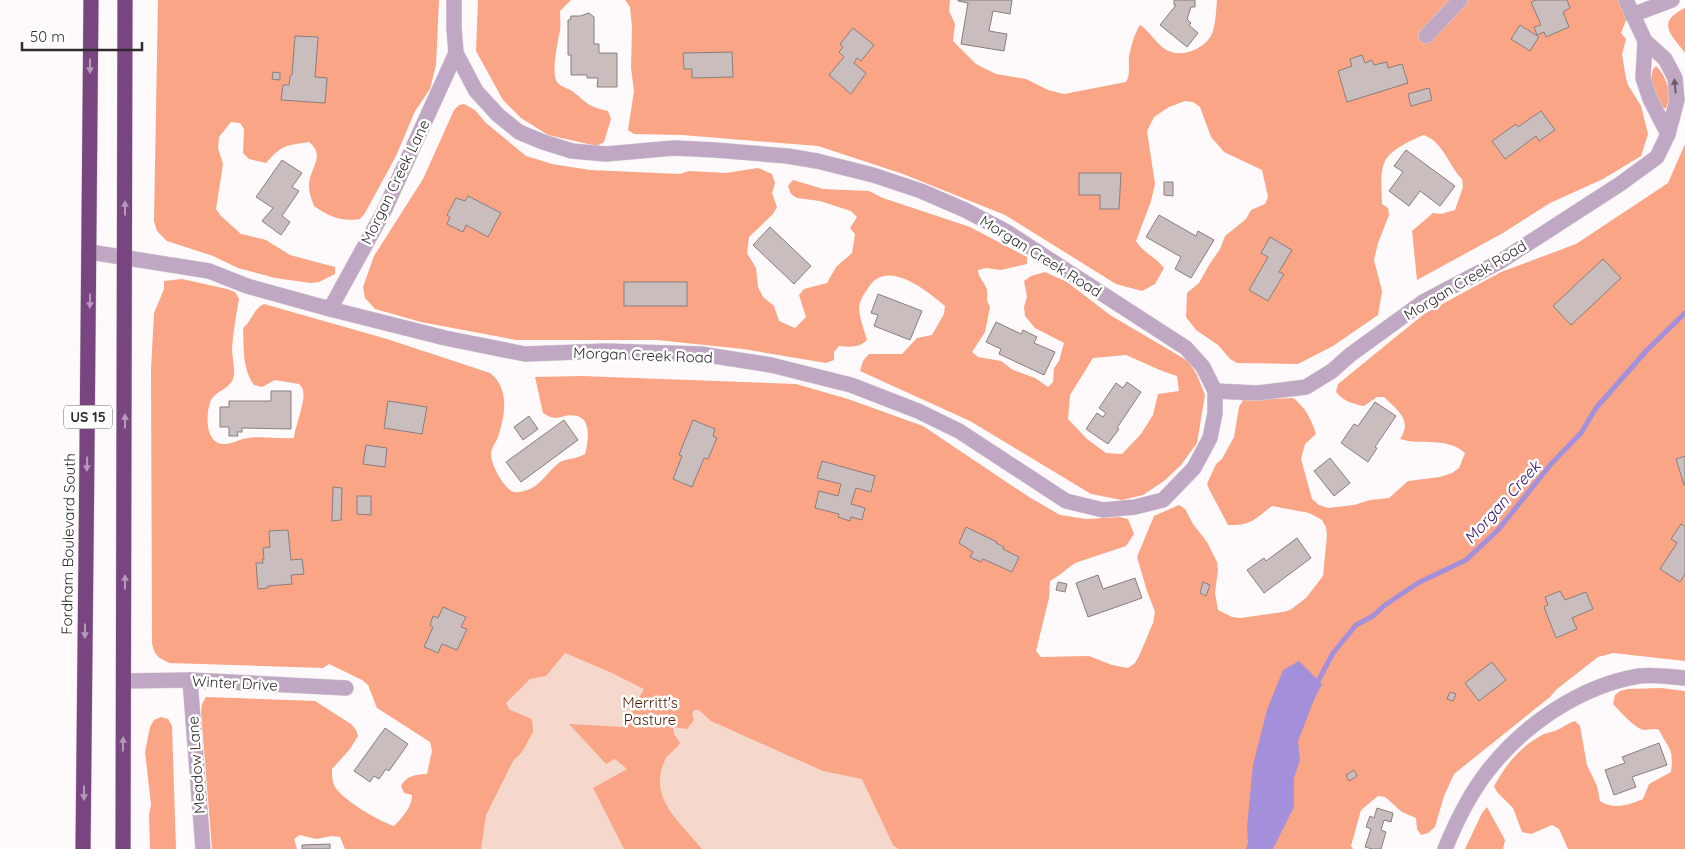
<svg xmlns="http://www.w3.org/2000/svg" width="1685" height="849" font-family="Quicksand,sans-serif">
	<rect width="100%" height="100%" fill="#fefafc"/>
	<polygon fill="#f5d7cc" points="569,546 1284,849 437,849"/>
	<g fill="#faa585" fill-rule="evenodd">
		<path d="M 158,0 L 439,0 L 436,65 L 430,89 L 415,111 L 396,156 L 365,213 L 360,219 C 341,222 330,217 314,206 C 312,200 309,193 309,187 C 308,169 327,157 309,142 C 285,146 283,144 266,163 L 249,159 L 243,153 L 244,129 L 240,123 L 231,122 L 219,137 L 218,148 L 223,164 L 216,209 L 221,216 L 241,234 L 266,240 L 290,255 L 335,267 L 335,274 L 319,282 L 311,283 L 275,278 L 238,268 L 213,256 L 167,241 L 157,231 L 154,221 Z"/>
		<path d="M 478,0 L 571,0 L 560,11 C 560,17 561,24 560,30 C 558,41 550,75 558,83 C 561,87 568,88 572,91 C 588,103 586,106 608,111 L 611,119 L 604,142 L 597,146 L 548,135 L 521,118 L 503,100 L 476,51 Z"/>
		<path d="M 625,0 L 950,0 L 949,11 L 955,24 L 953,41 L 976,64 L 996,74 L 1026,79 L 1048,90 L 1064,94 L 1126,82 C 1131,73 1128,67 1129,57 C 1131,47 1134,34 1140,25 C 1150,31 1155,43 1165,49 C 1181,60 1208,48 1213,31 C 1216,21 1216,10 1217,0 L 1634,0 L 1621,33 L 1626,39 L 1622,55 L 1626,78 L 1628,85 L 1641,106 L 1648,134 L 1641,156 L 1603,179 L 1550,203 L 1503,233 L 1417,280 L 1412,231 L 1433,213 L 1441,214 L 1455,210 L 1463,187 L 1462,179 C 1448,165 1444,143 1424,135 C 1413,139 1390,150 1385,161 C 1379,174 1382,190 1382,204 L 1388,208 L 1389,215 L 1378,243 L 1374,260 L 1382,291 L 1378,315 L 1333,346 L 1298,364 L 1237,363 L 1230,359 L 1218,345 L 1196,330 L 1186,317 L 1187,293 L 1199,283 L 1209,265 L 1220,249 L 1225,236 L 1246,219 L 1251,210 L 1265,204 L 1268,197 L 1262,170 L 1224,152 L 1211,137 L 1200,107 L 1193,102 L 1185,101 L 1169,107 L 1154,117 L 1147,131 L 1155,184 L 1151,201 L 1136,241 C 1143,253 1156,257 1164,268 L 1155,284 L 1142,291 L 1116,284 L 1005,215 L 903,174 L 818,146 L 682,135 L 634,134 L 628,130 L 634,91 L 631,68 L 632,27 L 630,7 Z"/>
		<path d="M 1685,8 L 1685,53 C 1670,33 1656,22 1685,8 Z"/>
		<path d="M 1656,66 C 1666,75 1674,97 1665,109 C 1648,94 1648,91 1653,69 Z"/>
		<path d="M 464,104 L 475,110 L 486,123 L 526,156 L 552,164 L 590,170 L 680,174 L 689,171 L 726,173 L 758,168 L 772,174 L 775,183 L 772,193 L 777,207 L 773,214 L 749,237 L 747,253 L 756,268 L 758,287 L 763,297 L 774,306 L 779,321 L 795,328 L 806,317 L 799,295 L 804,289 L 827,283 L 836,267 L 852,253 L 855,234 L 850,228 L 857,217 L 851,211 L 820,201 L 797,198 L 791,194 L 788,186 L 793,180 L 823,189 L 869,191 L 883,198 L 970,227 L 1027,257 L 1027,264 L 1001,270 L 986,268 L 978,270 C 979,280 985,282 987,290 C 988,298 985,299 990,307 L 985,332 L 972,352 L 978,357 L 1001,361 L 1013,370 L 1035,378 L 1048,387 L 1053,382 L 1054,368 L 1059,361 L 1064,343 L 1035,328 L 1025,316 L 1024,307 L 1027,297 L 1024,281 L 1031,276 L 1045,272 L 1067,282 L 1110,315 L 1188,361 L 1197,375 L 1205,395 L 1197,443 L 1181,465 L 1164,481 L 1143,495 L 1122,500 L 1091,494 L 970,421 L 860,371 L 863,361 L 869,354 L 902,354 L 917,338 L 932,335 L 944,314 L 945,306 C 927,291 887,257 868,288 C 864,294 859,301 859,309 C 860,319 864,330 867,340 C 859,348 850,347 839,346 L 834,352 L 834,360 L 826,363 L 743,349 L 657,340 L 516,340 L 421,322 L 375,309 L 365,298 L 363,287 L 374,256 L 423,179 L 454,110 L 459,105 ZM 1126,355 L 1162,371 L 1177,376 L 1179,391 L 1158,394 L 1153,415 L 1141,434 L 1122,454 L 1106,453 L 1087,439 L 1068,419 L 1070,395 L 1093,358 Z"/>
		<path d="M 1685,144 L 1685,661 L 1613,653 L 1598,657 L 1557,689 L 1550,697 L 1454,774 L 1444,796 L 1435,827 L 1428,833 L 1421,835 L 1417,829 L 1416,818 L 1402,812 L 1385,797 L 1378,796 L 1361,810 L 1351,846 L 1353,849 L 898,849 L 893,845 L 862,779 L 823,771 L 711,721 L 699,710 L 694,710 L 692,714 L 694,720 L 687,729 L 673,727 L 674,734 L 680,743 C 676,750 668,753 665,760 C 647,797 680,822 702,849 L 624,849 L 593,788 L 627,769 L 615,759 L 606,764 L 569,724 L 623,727 L 644,689 L 610,672 L 565,653 L 546,676 L 530,679 L 506,703 L 510,710 L 532,719 L 533,732 L 522,752 L 513,761 L 486,815 L 481,849 L 345,849 L 340,837 L 332,836 L 316,839 L 300,835 L 294,839 L 297,849 L 212,849 L 201,712 L 202,704 L 206,697 L 315,701 L 351,724 L 356,730 L 358,736 L 350,749 L 332,769 C 332,774 332,780 334,785 C 339,798 380,822 394,826 C 402,818 412,807 412,795 L 404,793 L 401,786 C 407,775 415,775 427,774 L 432,751 L 430,742 L 377,708 L 368,685 L 362,680 L 329,664 L 323,668 L 170,663 C 158,658 154,655 152,643 L 151,369 L 154,313 L 164,289 L 164,281 L 182,279 L 227,289 L 235,292 L 239,299 C 236,316 233,332 232,349 C 232,358 236,371 233,379 C 229,389 216,391 211,400 C 206,412 204,441 222,444 C 230,445 240,439 248,438 C 263,436 279,439 294,438 C 295,426 306,400 303,391 C 303,388 301,386 299,384 L 275,380 L 262,387 L 254,385 C 242,368 244,348 243,328 C 252,321 253,309 264,304 L 387,339 L 490,373 C 510,388 505,416 498,437 C 496,442 491,448 491,454 C 491,465 504,489 514,492 C 520,493 527,490 532,488 C 542,483 550,469 560,462 C 568,458 577,459 585,454 C 588,443 592,419 577,416 C 562,412 559,424 543,413 L 535,377 L 581,376 L 796,384 L 848,399 L 923,426 L 1029,497 L 1060,515 L 1086,519 L 1120,517 L 1128,519 L 1134,534 L 1126,546 L 1075,563 C 1066,569 1059,576 1050,581 L 1049,598 L 1036,651 L 1041,657 L 1089,656 L 1112,665 L 1128,668 L 1135,663 L 1139,656 L 1153,623 L 1155,612 L 1147,591 L 1137,557 L 1154,516 L 1179,505 L 1185,509 L 1193,524 L 1207,542 L 1217,562 L 1218,570 L 1215,593 L 1218,610 L 1232,617 L 1241,618 L 1283,612 L 1290,610 L 1306,598 L 1323,576 L 1327,535 L 1326,527 L 1322,520 L 1309,513 L 1272,506 C 1255,519 1251,526 1228,525 L 1209,489 L 1207,484 L 1216,464 L 1222,459 L 1234,437 L 1239,407 L 1243,400 L 1293,398 C 1306,408 1311,419 1316,434 L 1305,444 L 1301,459 L 1312,499 L 1319,505 L 1328,508 L 1354,505 L 1370,500 L 1389,498 L 1408,481 L 1440,477 L 1452,473 L 1459,468 L 1465,453 C 1446,436 1422,446 1400,439 C 1413,420 1397,410 1384,397 L 1377,397 L 1364,406 C 1353,404 1343,401 1336,392 L 1338,384 L 1424,314 L 1501,272 L 1576,244 L 1668,183 Z"/>
		<path d="M 1661,688 L 1685,691 L 1685,849 L 1568,849 L 1559,829 L 1552,825 L 1531,834 L 1522,832 L 1513,808 L 1497,792 L 1494,786 C 1507,763 1519,748 1542,735 C 1548,732 1555,732 1561,728 C 1566,725 1569,723 1575,721 L 1580,726 L 1587,765 L 1597,786 L 1600,801 C 1613,810 1630,805 1643,799 L 1649,784 L 1671,772 C 1674,748 1669,750 1659,730 C 1653,728 1650,730 1644,730 C 1634,728 1620,711 1613,704 L 1615,695 L 1620,691 L 1628,689 Z"/>
		<polygon points="161,717 168,719 172,726 176,849 150,849 149,815 151,804 145,752 150,727 154,720"/>
		<polygon points="1487,807 1505,840 1503,849 1465,849 1482,813"/>
	</g>
	<polygon fill="#a48fda" points="1299,661 1322,684 1314,700 1298,741 1300,760 1294,778 1294,807 1273,849 1246,849 1248,843 1247,827 1253,765 1267,710 1283,670"/>
	<g fill="none" stroke-linecap="round" stroke-linejoin="round">
		<polyline stroke="#a48fda" stroke-width="5" points="1316,685 1333,653 1356,625 1373,616 1385,605 1418,583 1466,560 1498,530 1551,464 1581,433 1596,408 1647,350 1685,313"/>
	</g>
	<g fill="#c9bdbe" stroke="#897e7e">
		<polygon points="958,0 1012,0 1010,14 993,11 989,31 1007,34 1004,51 961,44 968,3 958,1"/>
		<polygon points="1174,0 1195,0 1195,7 1191,7 1187,19 1191,23 1189,25 1198,33 1187,47 1160,25 1176,5 1174,5"/>
		<polygon points="1536,0 1567,0 1570,8 1563,12 1569,27 1546,37 1544,32 1537,35 1534,27 1541,25 1531,2"/>
		<polygon points="589,13 594,17 594,44 599,44 599,53 617,53 617,87 597,87 598,78 587,78 587,75 571,75 571,55 568,55 568,20 570,20 571,16 580,16"/>
		<polygon points="1520,25 1539,37 1530,51 1511,39"/>
		<polygon points="853,28 874,45 861,61 857,58 854,63 866,73 851,94 829,75 844,57 839,52 843,47 840,44"/>
		<polygon points="295,36 318,37 315,77 327,78 325,103 281,100 283,85 289,85 290,76 292,75"/>
		<polygon points="732,52 733,77 692,78 692,69 684,69 683,53"/>
		<polygon points="1362,55 1365,63 1372,60 1374,65 1387,62 1388,68 1402,64 1408,83 1347,102 1338,71 1352,66 1350,59"/>
		<polygon points="273,72 280,73 280,80 272,79"/>
		<polygon points="1429,88 1432,100 1411,106 1408,94"/>
		<polygon points="1541,111 1555,130 1539,141 1536,136 1505,159 1492,141 1516,124 1518,127"/>
		<polygon points="1406,150 1455,186 1440,206 1420,191 1409,206 1389,191 1403,172 1394,166"/>
		<polygon points="282,160 302,173 292,187 299,191 282,216 290,222 281,235 262,221 273,208 256,197"/>
		<polygon points="1079,173 1121,173 1119,209 1100,209 1100,195 1079,195"/>
		<polygon points="1164,182 1173,182 1173,196 1164,195"/>
		<polygon points="468,196 501,213 488,237 466,225 463,232 447,224 450,217 447,215 456,198 465,201"/>
		<polygon points="1159,215 1196,236 1198,231 1214,240 1191,278 1175,269 1181,257 1146,237"/>
		<polygon points="770,227 811,266 794,284 753,245"/>
		<polygon points="1270,237 1292,250 1279,272 1284,274 1268,301 1249,290 1268,257 1261,253"/>
		<polygon points="1603,259 1621,278 1571,325 1553,306"/>
		<rect x="624" y="282" width="63" height="24"/>
		<polygon points="878,294 922,311 910,340 874,326 878,315 871,313"/>
		<polygon points="996,322 1021,334 1023,330 1037,337 1034,343 1055,352 1044,375 999,354 1001,349 986,342"/>
		<polygon points="1127,382 1141,392 1117,428 1119,429 1108,444 1086,429 1097,413 1103,417 1106,413 1099,408 1116,383 1123,388"/>
		<polygon points="271,391 291,391 291,429 242,428 242,432 237,432 238,436 229,436 229,427 220,427 220,407 229,407 229,401 271,401"/>
		<polygon points="388,401 427,407 422,434 384,428"/>
		<polygon points="1375,402 1396,416 1375,447 1377,448 1368,462 1341,443 1354,424 1358,426"/>
		<polygon points="529,416 538,429 523,440 514,427"/>
		<polygon points="564,420 578,440 521,482 506,462"/>
		<polygon points="693,420 715,429 713,436 717,438 708,459 704,458 692,487 673,479 682,456 679,455"/>
		<polygon points="366,445 387,448 385,467 363,464"/>
		<polygon points="1685,456 1685,485 1684,485 1676,459"/>
		<polygon points="1330,458 1350,483 1334,496 1314,471"/>
		<polygon points="822,461 875,476 871,492 856,488 851,504 865,508 862,520 851,517 850,521 838,517 839,514 815,508 819,491 838,496 841,484 817,478"/>
		<polygon points="333,487 342,488 341,520 332,521"/>
		<polygon points="357,496 371,496 371,515 357,514"/>
		<polygon points="1681,524 1685,526 1685,574 1680,582 1660,569 1677,543 1671,539"/>
		<polygon points="966,527 997,542 996,543 1004,547 1003,549 1019,557 1012,572 983,559 981,562 970,557 973,552 959,543"/>
		<polygon points="288,530 291,560 302,559 304,574 291,575 292,584 268,586 268,588 258,589 256,563 263,563 262,559 264,559 263,548 270,547 269,531"/>
		<polygon points="1297,538 1311,558 1264,593 1247,570 1264,558 1266,561"/>
		<polygon points="1098,575 1103,589 1135,578 1142,598 1088,617 1076,583"/>
		<polygon points="1058,582 1067,584 1065,592 1056,590"/>
		<polygon points="1203,582 1210,585 1206,596 1200,593"/>
		<polygon points="1560,591 1565,600 1586,592 1593,609 1572,618 1577,629 1556,638 1544,607 1548,605 1545,597"/>
		<polygon points="443,607 466,617 461,627 467,629 457,650 442,644 438,653 424,647 433,627 430,625 433,616 438,618"/>
		<polygon points="1492,662 1506,680 1479,701 1465,683"/>
		<polygon points="1450,692 1456,694 1453,701 1447,699"/>
		<polygon points="385,728 408,744 389,771 386,769 379,779 374,776 370,782 354,771"/>
		<polygon points="1659,743 1667,765 1632,777 1636,787 1614,795 1605,770 1625,763 1622,757"/>
		<polygon points="1354,770 1357,776 1349,781 1346,775"/>
		<polygon points="1377,808 1393,813 1391,822 1384,820 1381,830 1386,832 1381,849 1372,849 1365,847 1371,829 1366,827 1370,816 1374,818"/>
		<polygon points="330,844 330,849 302,849 302,845"/>
	</g>
	<g fill="none" stroke-linecap="round" stroke-linejoin="round">
		<g stroke="#d9d5d7" stroke-width="16">
			<g id="minor">
				<polyline points="1632,15 1672,0"/>
				<polyline points="1426,36 1460,0"/>
				<polyline points="1645,41 1643,78 1650,99 1668,134"/>
				<polyline points="90,252 209,271 247,286 330,309 445,338 525,354 606,351 701,354 771,365 851,385 918,411 959,431 1066,501 1103,510 1135,507 1163,500 1194,468 1210,438 1215,413 1215,391 1203,367 1186,348 1007,232 965,210 921,191 873,175 817,161 787,156 715,150 674,148 606,154 572,151 543,142 519,132 498,115 476,91 456,53 454,28 454,0"/>
				<polyline points="330,309 384,211 456,53"/>
				<polyline points="1215,391 1258,393 1306,387 1332,371 1350,355 1423,302 1501,261 1620,184 1657,157 1668,134 1677,100 1675,78 1665,59 1645,41 1626,0"/>
				<polyline points="190,680 203,849"/>
				<polyline points="124,681 190,680 346,688"/>
				<path d="M 1445,849 C 1456,822 1469,795 1487,772 C 1523,725 1580,686 1639,676 C 1653,674 1671,677 1685,678"/>
			</g>
		</g>
		<g stroke="#d9d5d7" stroke-width="16">
			<g id="highway">
				<path d="M 83,849 C 85,566 90,283 91,0"/>
				<polyline points="123,849 125,0"/>
			</g>
		</g>
		<use href="#minor" stroke="#c0a7c3" stroke-width="15"/>
		<use href="#highway" stroke="#794581" stroke-width="15"/>
	</g>
	<defs><path id="oneway-solid" d="M-6-.8H1V-3.2L6.5 0L1 3.2V.8H-6Z" transform="scale(1.25)"/></defs>
	<g fill="#b599ba">
		<use href="#oneway-solid" transform="translate(90 66) rotate(90)"/>
		<use href="#oneway-solid" transform="translate(125 208) rotate(-90)"/>
		<use href="#oneway-solid" transform="translate(90 301) rotate(91)"/>
		<use href="#oneway-solid" transform="translate(125 421) rotate(-90)"/>
		<use href="#oneway-solid" transform="translate(87 464) rotate(91)"/>
		<use href="#oneway-solid" transform="translate(125 582) rotate(-90)"/>
		<use href="#oneway-solid" transform="translate(85 631) rotate(90)"/>
		<use href="#oneway-solid" transform="translate(123 744) rotate(-89)"/>
		<use href="#oneway-solid" transform="translate(84 793) rotate(90)"/>
	</g>
	<use fill="#695d69" href="#oneway-solid" transform="translate(1675 86) rotate(-96)"/>
	<g text-anchor="middle" dominant-baseline="central" stroke-width="5" stroke-linejoin="round" paint-order="stroke">
		<rect fill="#fff" stroke="#6d6b6c" stroke-width="1" x="64" y="405.5" width="48" height="23" rx="4"/>
		<g font-size="14" font-weight="bold" fill="#2f2b2d">
			<text x="88" y="417">US 15</text>
		</g>
		<g font-size="15" fill="#2f2b2d" stroke="#fff">
			<text transform="translate(395 182) rotate(-64)">Morgan Creek Lane</text>
			<text transform="translate(1041 256) rotate(32)">Morgan Creek Road</text>
			<text transform="translate(1465 280) rotate(-31)">Morgan Creek Road</text>
			<text transform="translate(643 355) rotate(2)">Morgan Creek Road</text>
			<text transform="translate(68 544) rotate(-89)">Fordham Boulevard South</text>
			<text transform="translate(235 683) rotate(3)">Winter Drive</text>
			<text transform="translate(196 765) rotate(-94)">Meadow Lane</text>
		</g>
		<g font-size="15" fill="#4d1903" stroke="#fff">
			<text x="650" y="702">Merritt's<tspan x="650" dy="17">Pasture</tspan></text>
		</g>
		<g font-size="16" font-style="italic" fill="#340b65" stroke="#fff">
			<text transform="translate(1502 502) rotate(-48)">Morgan Creek</text>
		</g>
	</g>
	<path d="M22 42v8h120v-8" fill="none" stroke="#2f2b2d" stroke-width="2.5"/>
	<text x="30" y="42" font-size="15" fill="#2f2b2d" stroke="#ffffff" stroke-width="4" paint-order="stroke">50 m</text>
</svg>
